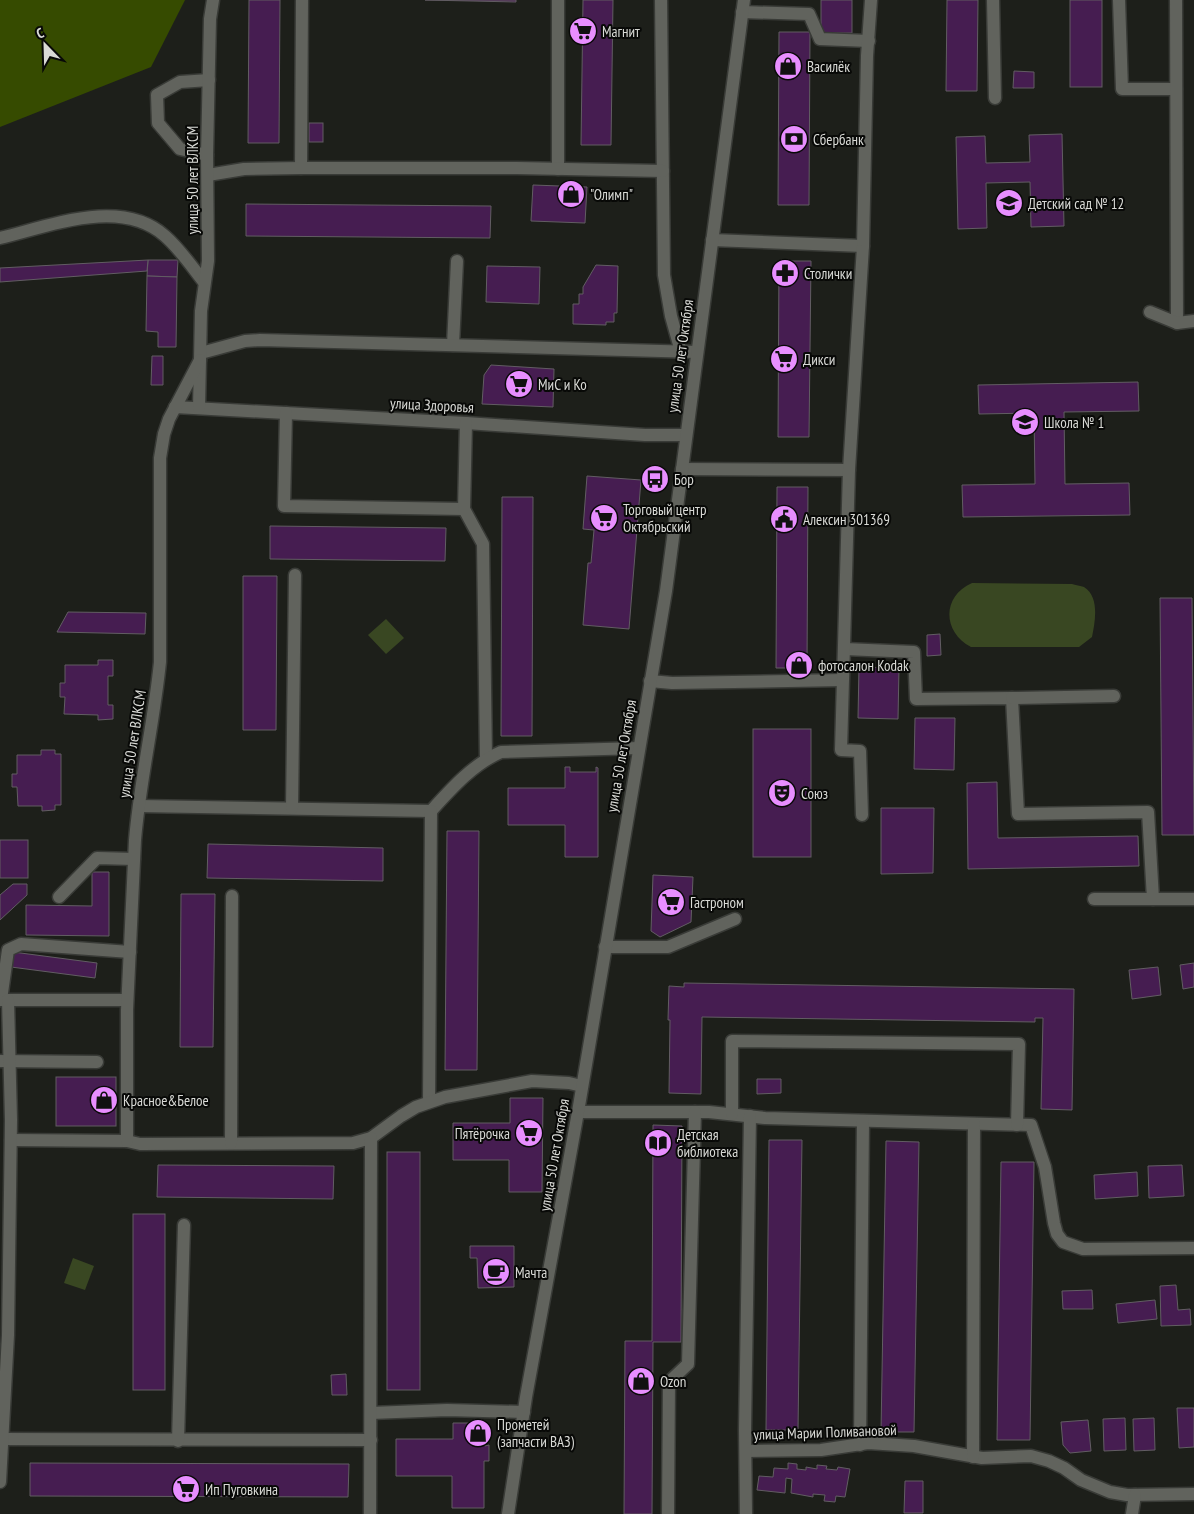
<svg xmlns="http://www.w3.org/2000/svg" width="1194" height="1514" font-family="'PT Sans Narrow',sans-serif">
	<rect width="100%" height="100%" fill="#1d1f1a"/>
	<g fill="#394722">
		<path d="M 972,583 L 1072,584 C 1075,585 1081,586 1084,587 C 1100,597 1095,622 1092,637 L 1079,647 L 971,647 C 942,632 942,596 972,583 Z"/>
		<polygon points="386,619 404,638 386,654 368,635"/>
		<polygon points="73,1258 94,1266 85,1290 64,1283"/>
	</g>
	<polygon fill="#364b00" points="0,0 185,0 151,67 0,127"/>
	<g fill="#461d51" stroke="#625d63">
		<polygon points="249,0 280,0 279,143 248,143"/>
		<polygon points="425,0 516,0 516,2"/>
		<polygon points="583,0 613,0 611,145 581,145"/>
		<rect x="821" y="0" width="31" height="33"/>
		<polygon points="947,0 978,0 977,91 946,91"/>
		<rect x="1070" y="0" width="32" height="87"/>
		<polygon points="779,32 810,32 809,205 778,205"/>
		<polygon points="1014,71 1034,72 1034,88 1013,88"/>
		<rect x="309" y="123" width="14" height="19"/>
		<polygon points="1062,134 1064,226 1031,227 1030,182 986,183 987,228 958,229 956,137 985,136 986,163 1030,162 1029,135"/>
		<polygon points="533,185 587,187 585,223 531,221"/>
		<polygon points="246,204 491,206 490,238 246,236"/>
		<polygon points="148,260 178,260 177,277 147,276"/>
		<polygon points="148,260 147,271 0,282 0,268"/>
		<polygon points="779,261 811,261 809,437 778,437"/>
		<polygon points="596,265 618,266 617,313 614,313 614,322 606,322 606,325 573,324 573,304 579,304 579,294 583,294 583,287"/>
		<polygon points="487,266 540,267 539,304 486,302"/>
		<polygon points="147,276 177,277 176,347 158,347 158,332 146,331"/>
		<polygon points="152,356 163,356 163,385 151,385"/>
		<polygon points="491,365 554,369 553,407 482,404 484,375"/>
		<polygon points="1138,382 1139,411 1064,412 1065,484 1129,483 1130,515 963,517 962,485 1035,484 1034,413 979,414 978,385"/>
		<polygon points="587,476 641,480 629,629 583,625 588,563 591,563 594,530 583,529"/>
		<polygon points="777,487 808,487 807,668 776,668"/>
		<polygon points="502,497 533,497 532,736 501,736"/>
		<polygon points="270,526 446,528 445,561 270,559"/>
		<polygon points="243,576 277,576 276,730 243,730"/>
		<polygon points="1160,598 1192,598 1194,835 1162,835"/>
		<polygon points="68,612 146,613 145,634 57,632"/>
		<polygon points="940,634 941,655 927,656 927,635"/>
		<polygon points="98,660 113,660 113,676 108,676 108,705 113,705 113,719 98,720 98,715 64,714 65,697 60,697 60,683 65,683 65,665 98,665"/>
		<polygon points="859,667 899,668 898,719 858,718"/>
		<polygon points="915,718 955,718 954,770 914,769"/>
		<rect x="753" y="729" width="58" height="128"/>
		<polygon points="41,750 55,750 55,754 61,754 61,805 55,805 55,810 42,811 42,806 18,806 17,787 12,787 12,774 17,774 17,755 41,755"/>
		<polygon points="565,767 570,767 570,772 596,772 596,767 598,768 598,857 565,857 565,825 508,825 508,788 565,788"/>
		<polygon points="997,782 998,838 1138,836 1139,866 968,869 967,783"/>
		<polygon points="881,808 934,808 933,873 881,874"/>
		<polygon points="447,831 479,831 477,1070 445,1070"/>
		<rect x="0" y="840" width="28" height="38"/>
		<polygon points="208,844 383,848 383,881 207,878"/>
		<polygon points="92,872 109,872 109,936 26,935 26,905 92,906"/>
		<polygon points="653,875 693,877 691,922 660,937 651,931"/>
		<polygon points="13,884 27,884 27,895 0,920 0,895"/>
		<polygon points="181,894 215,894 213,1047 180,1047"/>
		<polygon points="13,952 97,963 95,978 11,967"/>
		<polygon points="1194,963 1194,987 1183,989 1180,965"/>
		<polygon points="1158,967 1161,995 1132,999 1129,970"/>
		<polygon points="684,983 1074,989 1072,1110 1041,1109 1043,1018 1035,1018 1035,1022 702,1017 701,1094 669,1093 670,1020 668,1020 669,986 684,987"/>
		<rect x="56" y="1077" width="60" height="49"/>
		<polygon points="757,1079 781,1079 781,1093 757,1094"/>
		<polygon points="510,1098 543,1098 542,1192 509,1192 509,1160 453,1160 453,1123 510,1123"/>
		<polygon points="653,1125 682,1126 681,1342 653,1342 652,1514 624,1514 625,1341 652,1341"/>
		<polygon points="769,1140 802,1140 798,1430 766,1430"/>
		<polygon points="886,1141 919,1142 914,1432 881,1432"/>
		<rect x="387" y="1152" width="33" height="238"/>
		<polygon points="1001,1162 1034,1162 1030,1440 997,1440"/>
		<polygon points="158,1165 334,1166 333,1199 157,1197"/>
		<polygon points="1182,1165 1184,1196 1149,1198 1148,1166"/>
		<polygon points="1137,1172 1138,1196 1095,1199 1094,1175"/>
		<rect x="133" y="1214" width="32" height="176"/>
		<polygon points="470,1246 514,1246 514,1287 478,1288 477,1258 470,1258"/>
		<polygon points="1176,1285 1178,1310 1190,1309 1191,1325 1161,1326 1160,1286"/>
		<polygon points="1092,1290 1093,1309 1063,1309 1062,1291"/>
		<polygon points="1155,1300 1157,1319 1118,1323 1116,1304"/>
		<polygon points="346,1374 347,1395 332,1395 331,1375"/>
		<polygon points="1177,1408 1194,1408 1194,1447 1179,1448"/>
		<polygon points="1125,1418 1126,1450 1104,1451 1103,1419"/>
		<polygon points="1154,1418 1155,1450 1134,1451 1133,1419"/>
		<polygon points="1088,1420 1091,1451 1070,1453 1063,1445 1061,1422"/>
		<polygon points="453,1423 485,1423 485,1446 489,1445 489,1461 484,1461 484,1508 452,1508 452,1476 396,1476 396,1439 453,1439"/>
		<polygon points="30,1463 349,1464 348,1497 30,1496"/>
		<polygon points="788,1463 797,1464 797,1469 806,1470 806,1467 817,1469 817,1465 827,1466 826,1469 837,1470 838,1467 850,1469 845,1497 836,1496 835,1502 824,1501 825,1495 813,1494 813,1497 791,1493 792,1479 786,1478 785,1493 757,1490 759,1476 773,1477 774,1468 788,1469"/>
		<polygon points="905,1481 923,1481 923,1513 904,1513"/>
	</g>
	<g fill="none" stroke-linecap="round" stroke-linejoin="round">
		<g stroke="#393b37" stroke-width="15">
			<g id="minor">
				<polyline points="661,0 664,275 671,316 681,352"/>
				<polyline points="993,0 995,98"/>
				<polyline points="1119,0 1122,89 1176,89"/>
				<polyline points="1176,0 1177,323"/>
				<polyline points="742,12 809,14 820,39 869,41"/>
				<polyline points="207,155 180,149 158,123 157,95 180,82 209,80"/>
				<polyline points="301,168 302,0"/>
				<polyline points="558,169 558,0"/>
				<polyline points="208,175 244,169 301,168 517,168 663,171"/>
				<path d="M 0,238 C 50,226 121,197 165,236 C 180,249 192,267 204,282"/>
				<polyline points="712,240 863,246"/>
				<polyline points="1150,312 1177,323 1194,321"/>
				<polyline points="453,345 457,261"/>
				<polyline points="201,353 245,341 260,340 697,352"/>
				<polyline points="175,407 466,423 645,435 686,435"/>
				<polyline points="199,408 201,311 208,261 207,155 210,19 213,0"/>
				<polyline points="286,413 284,506 464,509"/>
				<polyline points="466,423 464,509 483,544 486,758"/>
				<polyline points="682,469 849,470"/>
				<polyline points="845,649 914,652 916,699 1012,698 1018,814 1148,812 1153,899"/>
				<polyline points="650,681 672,683 842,680"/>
				<polyline points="1012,698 1114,696"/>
				<path d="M 139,806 L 431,811 C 451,789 473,764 501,752 L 639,748"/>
				<polyline points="292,808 295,575"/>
				<polyline points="862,815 860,751 841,750 849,470 863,246 867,56 871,0"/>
				<polyline points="59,897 97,858 134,859"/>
				<polyline points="1094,899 1194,899"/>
				<polyline points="605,947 668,947 735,919"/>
				<polyline points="0,1000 127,1000"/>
				<polyline points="1,1000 8,950 21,944 130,952"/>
				<polyline points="0,1061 97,1062"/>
				<polyline points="429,1102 431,811"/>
				<polyline points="578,1112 709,1112 765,1118 1031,1125 1045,1167 1054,1223 1057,1234 1063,1242 1083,1249 1194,1248"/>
				<polyline points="732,1114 732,1041 1019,1044 1017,1125"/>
				<polyline points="11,1140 127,1141 140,1144 353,1143 371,1138 401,1116 416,1107 445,1097 532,1081 569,1083 582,1086"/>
				<path d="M 127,1141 L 127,1010 L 135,840 C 140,780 154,722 160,662 L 160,458 L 164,434 L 169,419 L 200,360"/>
				<polyline points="231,1143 232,896"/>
				<polyline points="371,1413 447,1410 524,1412"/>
				<polyline points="0,1439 371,1440"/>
				<polyline points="178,1441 184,1225"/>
				<polyline points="860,1445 863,1121"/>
				<polyline points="746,1451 821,1450 868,1443 914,1446 982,1458 1031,1456 1049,1461 1064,1468 1081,1480 1110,1492 1127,1495 1194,1494"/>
				<polyline points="973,1457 974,1124"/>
				<polyline points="0,1482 8,1335 11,1120 8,1000"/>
				<polyline points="370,1514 371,1138"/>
				<polyline points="508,1514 526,1397 578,1112 666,591 744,0"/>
				<polyline points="668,1514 669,1382 688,1364 695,1112"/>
				<polyline points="746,1514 745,1430 750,1116"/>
				<polyline points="1132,1514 1135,1495"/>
			</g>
		</g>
		<use href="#minor" stroke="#61635d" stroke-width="12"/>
	</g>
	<defs>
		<g id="supermarket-disc" transform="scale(1.4375)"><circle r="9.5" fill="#e88eff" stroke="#080907"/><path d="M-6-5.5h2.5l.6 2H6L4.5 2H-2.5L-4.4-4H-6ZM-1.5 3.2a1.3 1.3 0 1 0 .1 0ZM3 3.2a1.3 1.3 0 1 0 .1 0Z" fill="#111"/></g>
		<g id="shop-disc" transform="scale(1.4375)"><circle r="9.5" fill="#e88eff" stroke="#080907"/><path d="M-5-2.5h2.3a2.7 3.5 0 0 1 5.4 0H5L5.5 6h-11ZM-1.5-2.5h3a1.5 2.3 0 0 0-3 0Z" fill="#111"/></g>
		<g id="bank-disc" transform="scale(1.4375)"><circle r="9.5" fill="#e88eff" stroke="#080907"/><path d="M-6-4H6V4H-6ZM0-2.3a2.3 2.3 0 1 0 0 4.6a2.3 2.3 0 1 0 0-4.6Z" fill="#111"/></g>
		<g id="school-disc" transform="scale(1.4375)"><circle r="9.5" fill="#e88eff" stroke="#080907"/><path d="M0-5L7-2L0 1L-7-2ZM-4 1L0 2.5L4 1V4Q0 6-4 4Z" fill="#111"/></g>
		<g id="pharmacy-disc" transform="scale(1.4375)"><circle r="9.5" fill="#e88eff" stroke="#080907"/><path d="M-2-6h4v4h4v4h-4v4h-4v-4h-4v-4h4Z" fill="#111"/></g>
		<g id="bus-disc" transform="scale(1.4375)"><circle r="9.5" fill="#e88eff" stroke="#080907"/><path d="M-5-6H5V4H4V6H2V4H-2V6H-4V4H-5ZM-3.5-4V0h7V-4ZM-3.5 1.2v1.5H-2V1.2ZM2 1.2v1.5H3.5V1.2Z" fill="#111"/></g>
		<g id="civic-disc" transform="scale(1.4375)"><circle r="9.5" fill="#e88eff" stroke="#080907"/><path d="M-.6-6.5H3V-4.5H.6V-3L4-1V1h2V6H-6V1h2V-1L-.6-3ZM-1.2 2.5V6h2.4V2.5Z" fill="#111"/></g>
		<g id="theatre-disc" transform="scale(1.4375)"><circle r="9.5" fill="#e88eff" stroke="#080907"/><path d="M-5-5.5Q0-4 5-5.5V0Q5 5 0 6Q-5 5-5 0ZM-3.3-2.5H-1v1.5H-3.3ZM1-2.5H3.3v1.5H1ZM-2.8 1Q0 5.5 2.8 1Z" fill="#111"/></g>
		<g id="library-disc" transform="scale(1.4375)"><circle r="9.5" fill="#e88eff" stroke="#080907"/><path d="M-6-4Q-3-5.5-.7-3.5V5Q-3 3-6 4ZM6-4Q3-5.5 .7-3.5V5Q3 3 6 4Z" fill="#111"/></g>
		<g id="cafe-disc" transform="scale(1.4375)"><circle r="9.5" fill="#e88eff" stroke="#080907"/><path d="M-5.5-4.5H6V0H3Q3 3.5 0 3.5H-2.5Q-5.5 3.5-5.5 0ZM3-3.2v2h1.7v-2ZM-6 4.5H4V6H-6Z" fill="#111"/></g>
	</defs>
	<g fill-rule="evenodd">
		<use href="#supermarket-disc" x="583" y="31"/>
		<use href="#shop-disc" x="788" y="66"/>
		<use href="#bank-disc" x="794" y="139"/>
		<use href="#shop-disc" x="571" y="194"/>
		<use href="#school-disc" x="1009" y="203"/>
		<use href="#pharmacy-disc" x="785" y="273"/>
		<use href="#supermarket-disc" x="784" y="359"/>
		<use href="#supermarket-disc" x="519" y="384"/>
		<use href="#school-disc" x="1025" y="422"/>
		<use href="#bus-disc" x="655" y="479"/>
		<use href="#supermarket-disc" x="604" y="518"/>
		<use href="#civic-disc" x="784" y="519"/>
		<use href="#shop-disc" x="799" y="665"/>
		<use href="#theatre-disc" x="782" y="793"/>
		<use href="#supermarket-disc" x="671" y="902"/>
		<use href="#shop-disc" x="104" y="1100"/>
		<use href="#supermarket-disc" x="529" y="1133"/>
		<use href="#library-disc" x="658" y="1143"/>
		<use href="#cafe-disc" x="496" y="1272"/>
		<use href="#shop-disc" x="641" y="1381"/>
		<use href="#shop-disc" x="478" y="1433"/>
		<use href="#supermarket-disc" x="186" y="1489"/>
	</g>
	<g text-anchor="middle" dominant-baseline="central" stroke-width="4" stroke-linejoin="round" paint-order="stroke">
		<g font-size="15" fill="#d9dad6" stroke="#080907" text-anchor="start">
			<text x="602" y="31">Магнит</text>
			<text x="807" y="66">Василёк</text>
			<text x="813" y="139">Сбербанк</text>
			<text x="590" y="194">"Олимп"</text>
			<text x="1028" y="203">Детский сад № 12</text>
			<text x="804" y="273">Столички</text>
			<text x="803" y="359">Дикси</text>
			<text x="538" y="384">МиС и Ко</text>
			<text x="1044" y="422">Школа № 1</text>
			<text x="674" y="479">Бор</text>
			<text x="623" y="509">Торговый центр<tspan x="623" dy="17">Октябрьский</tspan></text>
			<text x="803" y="519">Алексин 301369</text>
			<text x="818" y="665">фотосалон Kodak</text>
			<text x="801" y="793">Союз</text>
			<text x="690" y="902">Гастроном</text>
			<text x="123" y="1100">Красное&amp;Белое</text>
			<text x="510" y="1133" text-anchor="end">Пятёрочка</text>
			<text x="677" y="1134">Детская<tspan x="677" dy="17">библиотека</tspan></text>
			<text x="515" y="1272">Мачта</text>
			<text x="660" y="1381">Ozon</text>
			<text x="497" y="1424">Прометей<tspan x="497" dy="17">(запчасти ВАЗ)</tspan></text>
			<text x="205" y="1489">Ип Пуговкина</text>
		</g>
		<g font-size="15" fill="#d9dad6" stroke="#080907">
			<text transform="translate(192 180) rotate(-90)">улица 50 лет ВЛКСМ</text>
			<text transform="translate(680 356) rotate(-82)">улица 50 лет Октября</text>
			<text transform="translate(432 405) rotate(3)">улица Здоровья</text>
			<text transform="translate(132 744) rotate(-81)">улица 50 лет ВЛКСМ</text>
			<text transform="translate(621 756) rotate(-80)">улица 50 лет Октября</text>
			<text transform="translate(554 1155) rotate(-80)">улица 50 лет Октября</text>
			<text transform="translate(825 1432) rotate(-2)">улица Марии Поливановой</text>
		</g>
	</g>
	<g transform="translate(45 45) rotate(337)" stroke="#080907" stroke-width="4" paint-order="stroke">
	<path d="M0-4L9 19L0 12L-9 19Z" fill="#d9dad6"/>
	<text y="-8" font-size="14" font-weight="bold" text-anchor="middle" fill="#d9dad6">С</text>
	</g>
</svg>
